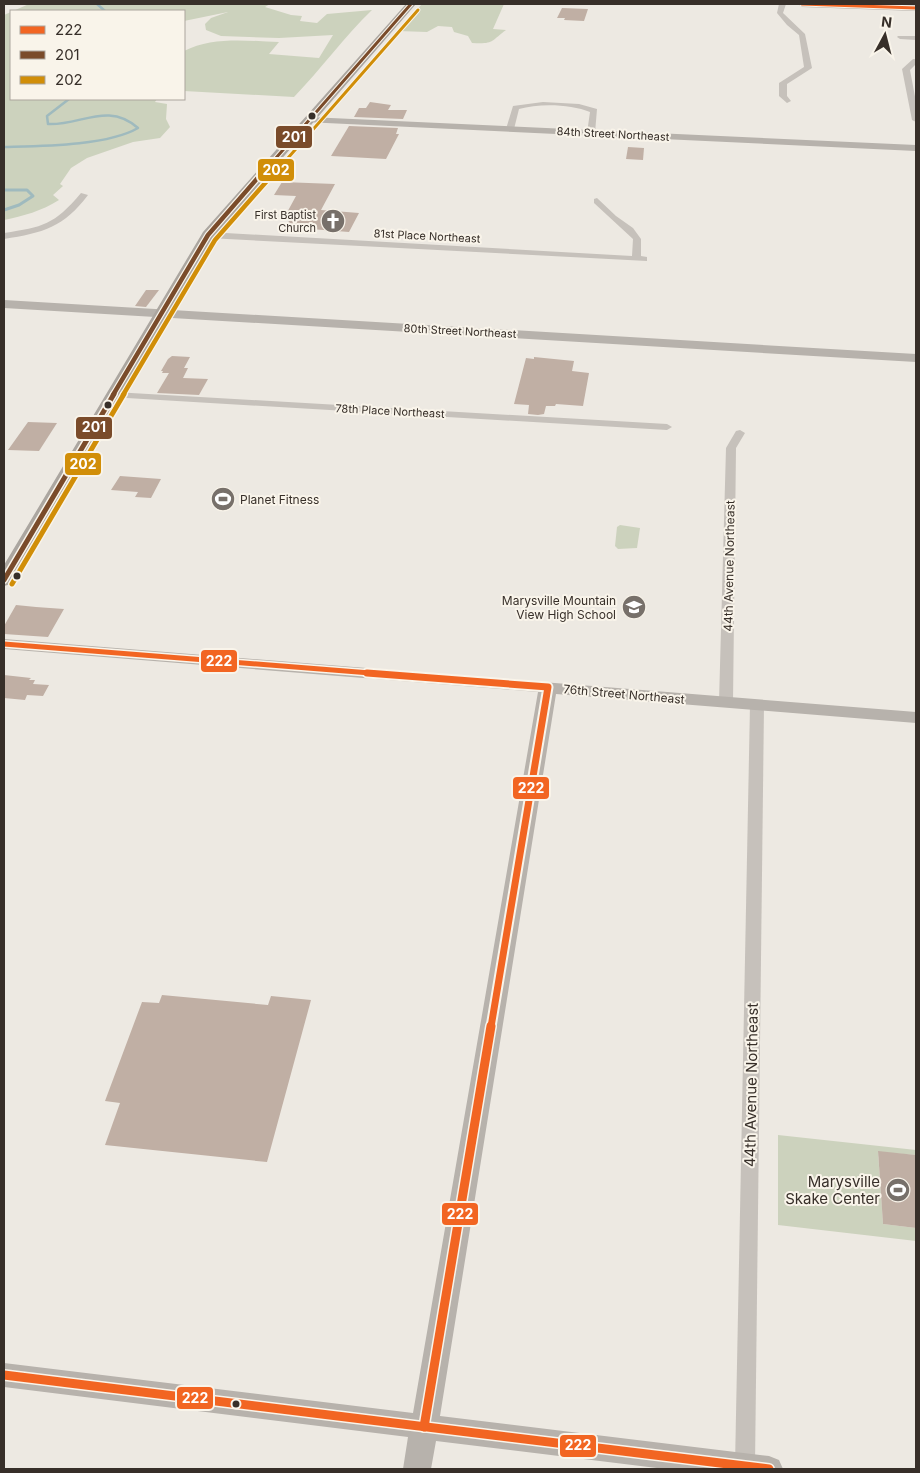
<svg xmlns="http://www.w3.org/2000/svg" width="920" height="1473" font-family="Inter,sans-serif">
	<rect width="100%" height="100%" fill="#ede9e2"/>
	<g fill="#ccd2bd">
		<path d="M 29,4 L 270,4 L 265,7 L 291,15 L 302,16 L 300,21 L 317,23 L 327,14 L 372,10 C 344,37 321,69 294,97 L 184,91 L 184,51 C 213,36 248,41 279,42 L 269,54 L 319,58 L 333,35 L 279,38 L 221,36 L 206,30 L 205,24 L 211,18 L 228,12 L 184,21 L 184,11 L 13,11 Z"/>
		<path d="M 422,4 L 504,4 L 493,29 L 506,30 C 490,42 494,44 472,43 L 468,36 L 454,32 L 452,27 L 438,26 L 427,32 L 398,31 Z"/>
		<path d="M 11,12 L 11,99 L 157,99 L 155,102 L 167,104 L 166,119 L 170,127 L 160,138 L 133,142 L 87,158 L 71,168 L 60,184 L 63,186 L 53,195 L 59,200 C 42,211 23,216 4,220 L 4,15 Z"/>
		<polygon points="620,525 640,528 637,548 618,549 615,546 617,527"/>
		<polygon points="778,1135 916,1150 916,1155 878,1152 883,1224 916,1228 916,1241 778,1225"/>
	</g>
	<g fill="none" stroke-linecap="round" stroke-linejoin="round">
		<g stroke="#9fbabe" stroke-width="2.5">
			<polyline points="97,4 105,11"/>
			<path d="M 4,147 C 40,146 107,146 138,128 C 108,101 80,126 48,124 L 47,116 L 69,99"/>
		</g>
		<polyline stroke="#9fbabe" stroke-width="3" points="4,190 27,190 33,196 19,205 4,210"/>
	</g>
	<g fill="#c0afa4">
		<polygon points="562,8 588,9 584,21 564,20 565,18 557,18"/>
		<polygon points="370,102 391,105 388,110 407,110 403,119 354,117 359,108 366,108"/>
		<polygon points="349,126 398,128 396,134 399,134 386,159 331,156"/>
		<polygon points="628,147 644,148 643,160 626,159"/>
		<polygon points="282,182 335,184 321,210 359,213 349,232 285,227 291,218 284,218 296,196 274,195"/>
		<polygon points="146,290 159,290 146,307 135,306"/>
		<polygon points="172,356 190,357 184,368 188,368 183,378 208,379 199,395 157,393 169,373 162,373 163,371 161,371 168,359"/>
		<polygon points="534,357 574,361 572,371 589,373 583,406 556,404 555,406 546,406 544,414 538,415 528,414 529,405 514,404 526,358 534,359"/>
		<polygon points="28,422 57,423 39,451 8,450"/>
		<polygon points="120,476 161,479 151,498 135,497 138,492 111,490"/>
		<polygon points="16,605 36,607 64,609 48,637 4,634 4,626"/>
		<polygon points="4,675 31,678 29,680 35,680 33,684 49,685 43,696 27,695 25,700 4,698"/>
		<polygon points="162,995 268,1005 271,996 311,1000 267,1162 105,1145 120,1103 105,1101 142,1002 159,1003"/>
		<polygon points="878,1151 916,1155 916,1228 883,1224"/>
	</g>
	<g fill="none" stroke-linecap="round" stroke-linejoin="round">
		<g fill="#c6c1bb" fill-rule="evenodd">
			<polygon points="779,4 786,4 783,13 805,34 812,68 787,84 787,96 791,101 787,103 779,96 779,83 804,67 799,35 787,25 777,13"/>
			<polygon points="898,36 916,36 916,40 900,39 897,37"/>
			<polygon points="913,59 916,59 916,64 910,70 916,102 916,122 912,120 902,69"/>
			<path d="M 543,102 L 579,104 L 597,109 L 595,133 L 591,135 L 587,133 L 590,112 C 571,104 539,103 519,109 L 514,129 L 507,131 L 506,129 L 513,106 Z"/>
			<path d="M 81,193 L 88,195 C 64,227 43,233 4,239 L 4,233 C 43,227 54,225 81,193 Z"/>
			<polygon points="597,198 616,216 633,228 641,239 641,256 647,257 647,261 208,238 204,235 208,232 632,256 633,239 594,203 594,199"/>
			<polygon points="114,392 667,424 672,427 667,430 110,397 109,395"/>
			<polygon points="740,430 745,433 736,448 733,702 726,706 719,702 726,448 736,431"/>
			<polygon points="757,701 764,705 755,1466 754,1469 736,1469 735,1466 750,705"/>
		</g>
		<g fill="#b7b2ac" fill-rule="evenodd">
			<polygon points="798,4 916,5 916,11 802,7"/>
			<polygon points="309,117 916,145 916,151 305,122 304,120"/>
			<polygon points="4,300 916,354 916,362 4,308"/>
			<polygon points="4,639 916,712 916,723 556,694 440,1416 769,1456 779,1460 783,1469 665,1469 436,1441 431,1469 403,1469 408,1437 4,1387 4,1363 413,1413 538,692 4,649"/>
		</g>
		<polygon fill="#aba6a0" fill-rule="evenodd" points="406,4 416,4 214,237 13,580 11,584 4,586 4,565 203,232"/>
		<g stroke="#f9f4ea" stroke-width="5">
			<polyline id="bus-1-far3" points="802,4 916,8"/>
		</g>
		<g stroke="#f9f4ea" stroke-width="8">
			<polyline id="bus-1-far2" points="4,644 383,674"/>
		</g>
		<g stroke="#f9f4ea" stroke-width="11">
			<polyline id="bus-1-far1" points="367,673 548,687 491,1027"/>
		</g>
		<g stroke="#f9f4ea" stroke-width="12">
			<g id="bus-1">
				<polyline points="4,1375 769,1469"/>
				<polyline points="424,1427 491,1026"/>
			</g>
		</g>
		<g stroke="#f9f4ea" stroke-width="5">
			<polyline id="bus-2-far2" points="261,175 411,4"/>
		</g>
		<g stroke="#f9f4ea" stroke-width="7">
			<polyline id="bus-2-far1" points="113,395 208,235 262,173"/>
		</g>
		<g stroke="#f9f4ea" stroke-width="8">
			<polyline id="bus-2" points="4,580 114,394"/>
		</g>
		<g stroke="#f9f4ea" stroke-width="5">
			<polyline id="bus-3-far2" points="273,175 418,10"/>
		</g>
		<g stroke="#f9f4ea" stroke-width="7">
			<polyline id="bus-3-far1" points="123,395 215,240 274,173"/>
		</g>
		<g stroke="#f9f4ea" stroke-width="8">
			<polyline id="bus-3" points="12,584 124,394"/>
		</g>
		<use href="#bus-1-far3" stroke="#f26522" stroke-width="3"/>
		<use href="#bus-1-far2" stroke="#f26522" stroke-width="5"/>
		<use href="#bus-1-far1" stroke="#f26522" stroke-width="7"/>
		<use href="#bus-1" stroke="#f26522" stroke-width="9"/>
		<use href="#bus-2-far2" stroke="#7a4b2a" stroke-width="3"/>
		<use href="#bus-2-far1" stroke="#7a4b2a" stroke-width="4.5"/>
		<use href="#bus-2" stroke="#7a4b2a" stroke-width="5"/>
		<use href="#bus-3-far2" stroke="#d18e08" stroke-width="3"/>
		<use href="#bus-3-far1" stroke="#d18e08" stroke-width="4.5"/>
		<use href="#bus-3" stroke="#d18e08" stroke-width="5"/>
	</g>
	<defs>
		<g id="church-disc" transform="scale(1.25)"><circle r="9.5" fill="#77706a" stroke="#f9f4ea"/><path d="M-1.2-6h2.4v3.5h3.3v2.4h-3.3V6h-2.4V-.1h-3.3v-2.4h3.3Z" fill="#fff"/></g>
		<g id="stadium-disc" transform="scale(1.25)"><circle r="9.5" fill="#77706a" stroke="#f9f4ea"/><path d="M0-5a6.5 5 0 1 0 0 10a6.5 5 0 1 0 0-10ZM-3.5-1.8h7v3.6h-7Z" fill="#fff"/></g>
		<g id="school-disc" transform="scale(1.25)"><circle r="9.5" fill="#77706a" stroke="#f9f4ea"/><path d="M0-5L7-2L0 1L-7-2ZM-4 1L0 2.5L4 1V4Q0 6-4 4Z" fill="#fff"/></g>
	</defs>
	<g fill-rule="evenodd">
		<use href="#church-disc" x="333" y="221"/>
		<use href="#stadium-disc" x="223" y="499"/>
		<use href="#school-disc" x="634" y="607"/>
		<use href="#stadium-disc" x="898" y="1190"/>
	</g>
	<g fill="#372f29" stroke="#f9f4ea" stroke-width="2">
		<circle cx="312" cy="116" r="4.5"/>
		<circle cx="108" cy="405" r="4.5"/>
		<circle cx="17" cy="576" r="4.5"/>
		<circle cx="236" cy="1404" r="4.5"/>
	</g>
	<g text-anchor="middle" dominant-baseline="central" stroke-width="4" stroke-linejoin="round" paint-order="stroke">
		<g font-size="11" fill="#372f29" stroke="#f9f4ea">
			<text transform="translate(613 134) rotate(3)">84th Street Northeast</text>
			<text transform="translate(427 236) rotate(3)">81st Place Northeast</text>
			<text transform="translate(460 331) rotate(3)">80th Street Northeast</text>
			<text transform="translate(390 411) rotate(3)">78th Place Northeast</text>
		</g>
		<g font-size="11" fill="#372f29" stroke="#f9f4ea" text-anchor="end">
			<text x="316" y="215">First Baptist<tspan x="316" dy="13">Church</tspan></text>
		</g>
		<g font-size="12" fill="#372f29" stroke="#f9f4ea" text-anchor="start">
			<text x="240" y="499">Planet Fitness</text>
			<text x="616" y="600" text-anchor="end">Marysville Mountain<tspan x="616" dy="14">View High School</tspan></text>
		</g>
		<g font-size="12" fill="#372f29" stroke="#f9f4ea">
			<text transform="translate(729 566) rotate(-89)">44th Avenue Northeast</text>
			<text transform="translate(624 694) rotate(5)">76th Street Northeast</text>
		</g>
		<g font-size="15" fill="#372f29" stroke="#f9f4ea">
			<text transform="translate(751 1085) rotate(-89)">44th Avenue Northeast</text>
		</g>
		<g font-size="15" fill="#372f29" stroke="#f9f4ea" text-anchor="end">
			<text x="880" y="1181">Marysville<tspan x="880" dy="17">Skake Center</tspan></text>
		</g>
	</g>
	<g stroke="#f9f4ea" stroke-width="2">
		<rect x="275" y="125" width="38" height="24" rx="5" fill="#7a4b2a"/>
		<rect x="257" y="158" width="38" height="24" rx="5" fill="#d18e08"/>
		<rect x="75" y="416" width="38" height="24" rx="5" fill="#7a4b2a"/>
		<rect x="64" y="452" width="38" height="24" rx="5" fill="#d18e08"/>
		<rect x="200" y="649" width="38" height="24" rx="5" fill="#f26522"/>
		<rect x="512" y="776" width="38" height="24" rx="5" fill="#f26522"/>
		<rect x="441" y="1202" width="38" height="24" rx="5" fill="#f26522"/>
		<rect x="176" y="1386" width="38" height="24" rx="5" fill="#f26522"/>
		<rect x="559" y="1434" width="38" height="24" rx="5" fill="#f26522"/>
	</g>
	<g font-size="14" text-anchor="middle" font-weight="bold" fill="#fff">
		<text x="294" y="142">201</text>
		<text x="276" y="175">202</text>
		<text x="94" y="432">201</text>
		<text x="83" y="469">202</text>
		<text x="219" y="666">222</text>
		<text x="531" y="793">222</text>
		<text x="460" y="1219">222</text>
		<text x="195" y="1403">222</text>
		<text x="578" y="1450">222</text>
	</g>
	<rect width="920" height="1473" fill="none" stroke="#372f29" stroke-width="10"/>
	<rect x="10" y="10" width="175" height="90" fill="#f9f4ea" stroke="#aba59d"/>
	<rect x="20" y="26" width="25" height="8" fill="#f26522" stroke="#aba59d"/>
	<text x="55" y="35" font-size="15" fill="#372f29">222</text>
	<rect x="20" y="51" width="25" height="8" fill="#7a4b2a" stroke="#aba59d"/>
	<text x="55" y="60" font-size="15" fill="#372f29">201</text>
	<rect x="20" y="76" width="25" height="8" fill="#d18e08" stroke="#aba59d"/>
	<text x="55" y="85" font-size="15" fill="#372f29">202</text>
	<g transform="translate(885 35) rotate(7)" stroke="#f9f4ea" stroke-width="4" paint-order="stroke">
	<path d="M0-4L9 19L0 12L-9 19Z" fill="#372f29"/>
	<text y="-8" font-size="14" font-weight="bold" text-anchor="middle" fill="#372f29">N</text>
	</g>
</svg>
